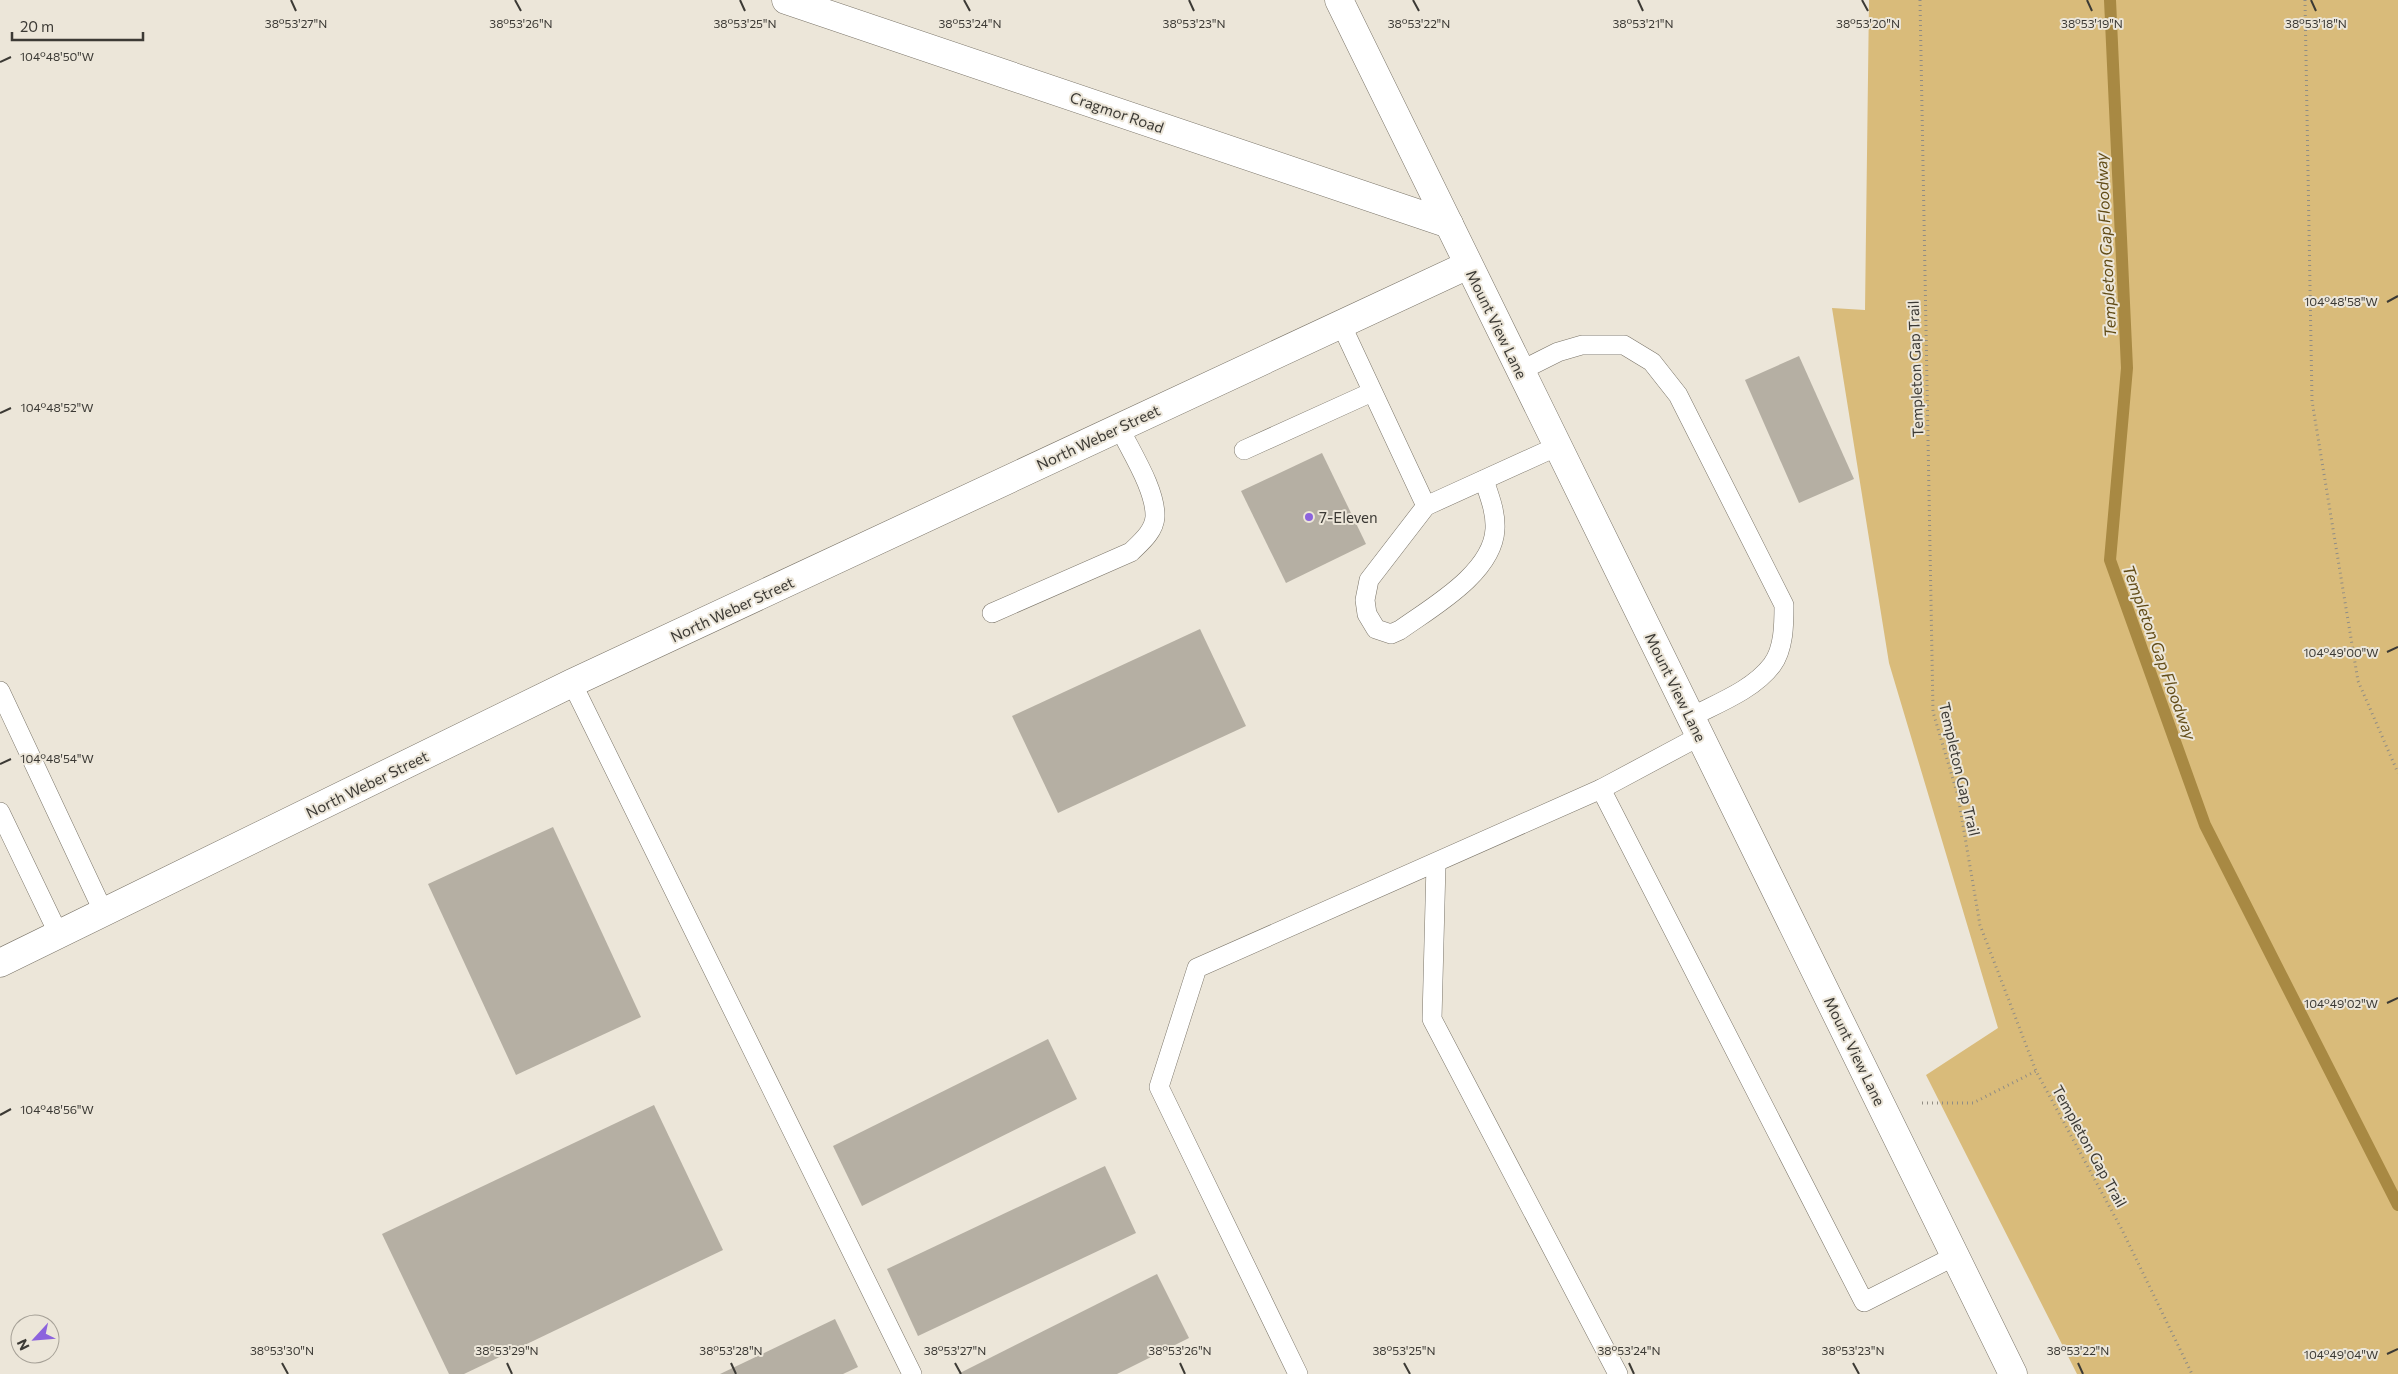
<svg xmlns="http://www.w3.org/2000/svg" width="2398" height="1374" font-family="Commissioner,sans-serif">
	<rect width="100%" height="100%" fill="#ece6d9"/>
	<polygon fill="#d9bb7a" points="1869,0 2398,0 2398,1374 2077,1374 1926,1075 1998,1028 1889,663 1832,308 1865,310"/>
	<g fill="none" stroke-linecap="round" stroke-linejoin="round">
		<polyline stroke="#a88943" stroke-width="12" points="2110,0 2127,368 2110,560 2205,825 2398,1205"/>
	</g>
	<g fill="#b5afa3">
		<polygon points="1799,356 1854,479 1799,503 1745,380"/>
		<polygon points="1322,453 1366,544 1286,583 1241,491"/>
		<polygon points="1200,629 1246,726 1058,813 1012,716"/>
		<polygon points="553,827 641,1017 516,1075 428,884"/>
		<polygon points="1048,1039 1077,1099 862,1206 833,1146"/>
		<polygon points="654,1105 723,1250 464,1374 449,1374 382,1234"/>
		<polygon points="1105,1166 1136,1233 918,1336 887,1269"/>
		<polygon points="1157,1274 1189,1338 1117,1374 958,1374"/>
		<polygon points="835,1319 858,1367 843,1374 720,1374"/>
	</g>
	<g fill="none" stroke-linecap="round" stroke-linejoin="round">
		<g stroke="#7a7468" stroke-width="20">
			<g id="service">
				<polyline points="1341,324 1426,506 1558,446"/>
				<path d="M 1520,371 L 1558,352 L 1582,345 L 1624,345 L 1652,362 L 1678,395 L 1784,605 C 1784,624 1784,649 1772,665 C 1753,690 1718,703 1691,717"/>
				<polyline points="1244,450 1372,392"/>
				<path d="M 1426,506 L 1369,580 L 1365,600 L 1367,614 L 1376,629 L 1391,634 L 1400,630 C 1432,607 1493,573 1495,529 C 1496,512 1489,495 1484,480"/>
				<path d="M 992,613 L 1131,552 C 1140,543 1154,532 1155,517 C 1156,490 1131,452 1119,427"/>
				<polyline points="572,683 912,1374"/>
				<polyline points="0,691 104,913"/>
				<polyline points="1601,789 1864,1302 1955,1256"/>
				<polyline points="0,812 59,935"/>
				<polyline points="1436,864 1432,1019 1618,1374"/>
				<polyline points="1298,1374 1159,1087 1197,968 1601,789 1700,736"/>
			</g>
		</g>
		<g stroke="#7a7468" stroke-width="29">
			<g id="minor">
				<polyline points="786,0 1449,224"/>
				<polyline points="0,963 572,683 1468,265"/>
			</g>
		</g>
		<g stroke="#7a7468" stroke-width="29">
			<polyline id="tertiary" points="1339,0 2013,1374"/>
		</g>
		<g stroke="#918d84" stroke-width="3" stroke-dasharray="1 4" stroke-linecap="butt">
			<polyline points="1920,0 1933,712 1958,796 1980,925 2036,1071 2121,1228 2192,1374"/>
			<polyline points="2305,0 2312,401 2358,681 2398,773"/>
			<polyline points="1922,1103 1973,1103 2036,1071"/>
		</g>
		<use href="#service" stroke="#fff" stroke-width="19"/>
		<use href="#minor" stroke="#fff" stroke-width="28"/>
		<use href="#tertiary" stroke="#fff" stroke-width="28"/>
	</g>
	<path fill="none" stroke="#3c3a35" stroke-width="2" d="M 291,0 L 296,11M 515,0 L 521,11M 740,0 L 745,11M 964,0 L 970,11M 1189,0 L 1194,11M 1413,0 L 1419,11M 1638,0 L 1643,11M 1862,0 L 1868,11M 2087,0 L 2092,11M 2311,0 L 2316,11M 0,62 L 11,57M 2387,302 L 2398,296M 0,413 L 11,408M 2387,652 L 2398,647M 0,764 L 11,759M 2387,1003 L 2398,998M 0,1115 L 11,1109M 2387,1354 L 2398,1349M 282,1363 L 288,1374M 507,1363 L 512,1374M 731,1363 L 736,1374M 955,1363 L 961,1374M 1180,1363 L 1185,1374M 1404,1363 L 1410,1374M 1629,1363 L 1634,1374M 1853,1363 L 1859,1374M 2078,1363 L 2083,1374"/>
	<circle fill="#8c63dd" stroke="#ece6d9" stroke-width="2" cx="1309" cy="517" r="5"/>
	<g text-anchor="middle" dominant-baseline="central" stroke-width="4" stroke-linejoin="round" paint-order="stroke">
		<g font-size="15" fill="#3c3a35" stroke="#ece6d9">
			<text transform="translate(1117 112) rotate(19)">Cragmor Road</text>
			<text transform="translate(1497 324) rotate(64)">Mount View Lane</text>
			<text transform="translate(1915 369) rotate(-92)">Templeton Gap Trail</text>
			<text transform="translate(1098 437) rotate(-25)">North Weber Street</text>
			<text transform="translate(732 609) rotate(-25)">North Weber Street</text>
			<text transform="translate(1676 687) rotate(64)">Mount View Lane</text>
			<text transform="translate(1960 769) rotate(77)">Templeton Gap Trail</text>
			<text transform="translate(367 784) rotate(-26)">North Weber Street</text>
			<text transform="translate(1855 1051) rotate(64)">Mount View Lane</text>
			<text transform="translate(2090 1146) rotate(61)">Templeton Gap Trail</text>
		</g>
		<g font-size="15" fill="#3c3a35" stroke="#ece6d9" text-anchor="start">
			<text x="1319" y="517">7-Eleven</text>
		</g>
		<g font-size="16" font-style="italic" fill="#624c17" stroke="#ece6d9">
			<text transform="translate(2105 245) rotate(-93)">Templeton Gap Floodway</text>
			<text transform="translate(2160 652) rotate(70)">Templeton Gap Floodway</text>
		</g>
	</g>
	<g font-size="12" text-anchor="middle" fill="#3c3a35" stroke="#ece6d9" stroke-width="4" stroke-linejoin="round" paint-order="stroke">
		<text x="296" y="28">38°53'27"N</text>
		<text x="521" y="28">38°53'26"N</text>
		<text x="745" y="28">38°53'25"N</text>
		<text x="970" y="28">38°53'24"N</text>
		<text x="1194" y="28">38°53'23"N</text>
		<text x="1419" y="28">38°53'22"N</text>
		<text x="1643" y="28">38°53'21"N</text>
		<text x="2316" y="28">38°53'18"N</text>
		<text x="1868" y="28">38°53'20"N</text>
		<text x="2092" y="28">38°53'19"N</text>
		<text x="57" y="61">104°48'50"W</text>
		<text x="2341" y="306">104°48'58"W</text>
		<text x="57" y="412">104°48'52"W</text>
		<text x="2341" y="657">104°49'00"W</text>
		<text x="57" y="763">104°48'54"W</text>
		<text x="2341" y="1008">104°49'02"W</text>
		<text x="57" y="1114">104°48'56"W</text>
		<text x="282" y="1355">38°53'30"N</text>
		<text x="507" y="1355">38°53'29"N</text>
		<text x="731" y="1355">38°53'28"N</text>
		<text x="955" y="1355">38°53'27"N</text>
		<text x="1180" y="1355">38°53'26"N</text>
		<text x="1404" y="1355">38°53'25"N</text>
		<text x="1629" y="1355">38°53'24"N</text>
		<text x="1853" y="1355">38°53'23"N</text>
		<text x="2078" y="1355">38°53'22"N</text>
		<text x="2341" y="1359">104°49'04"W</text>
	</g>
	<g transform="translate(35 1339) rotate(244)"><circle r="24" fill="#ece6d9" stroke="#a6a197"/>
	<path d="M0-4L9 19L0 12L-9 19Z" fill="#8c63dd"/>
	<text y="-8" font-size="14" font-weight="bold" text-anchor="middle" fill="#3c3a35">N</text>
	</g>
	<path d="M12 32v8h131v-8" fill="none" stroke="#3c3a35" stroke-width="2.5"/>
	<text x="20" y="32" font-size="15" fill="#3c3a35" stroke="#ece6d9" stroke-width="4" paint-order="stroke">20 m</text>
</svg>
